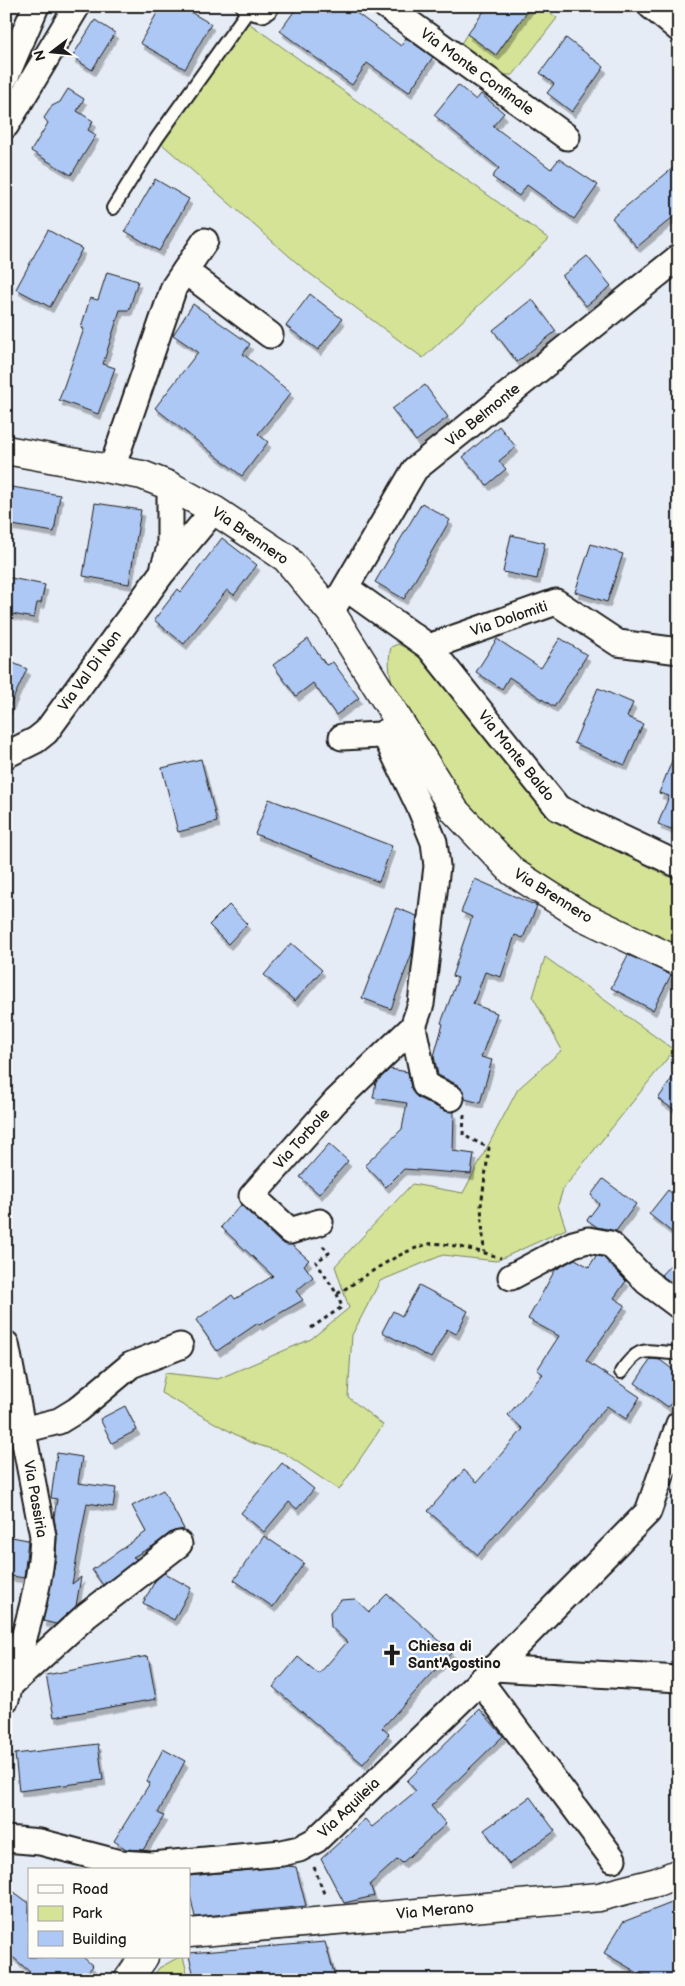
<svg xmlns="http://www.w3.org/2000/svg" width="685" height="1986" font-family="'Balsamiq Sans',sans-serif">
	<defs>
		<filter id="shadow"><feDropShadow dx="3" dy="5.5" stdDeviation="0" flood-color="#0004"/></filter>
	</defs>
	<rect width="100%" height="100%" fill="#e5ecf6"/>
	<filter id="ink" filterUnits="userSpaceOnUse"><feTurbulence type="fractalNoise" baseFrequency=".02" numOctaves="2"/><feDisplacementMap in="SourceGraphic" scale="10" xChannelSelector="R" yChannelSelector="G"/><feConvolveMatrix kernelMatrix="1 2 1 2 8 2 1 2 1" color-interpolation-filters="sRGB"/></filter>
	<g filter="url(#ink)">
		<g fill="#d4e396" stroke="#788059">
			<polygon points="504,6 542,6 557,18 513,75 504,75 460,45 467,34 496,55 522,19"/>
			<polygon points="246,21 549,239 423,358 305,270 162,144"/>
			<path d="M 398,644 L 426,658 L 552,816 L 679,882 L 679,954 L 589,909 L 522,864 L 462,802 L 395,692 C 390,678 387,662 391,647 Z"/>
			<polygon points="545,957 674,1050 563,1189 558,1205 566,1229 496,1261 443,1255 380,1281 352,1335 348,1397 383,1425 339,1490 284,1453 249,1442 161,1393 165,1373 218,1379 311,1339 349,1308 335,1266 412,1184 463,1193 518,1089 562,1050 533,997"/>
			<polygon points="179,1957 183,1957 189,1980 151,1980 159,1968"/>
		</g>
		<g fill="#adc8f5" stroke="#1c1c1c" filter="url(#shadow)">
			<polygon points="161,6 180,6 211,24 185,69 140,43"/>
			<polygon points="298,6 347,6 401,46 406,38 433,57 409,92 367,63 352,85 326,67 327,66 280,31"/>
			<polygon points="488,6 531,6 496,55 467,34"/>
			<polygon points="95,20 115,33 92,70 72,57"/>
			<polygon points="566,38 604,67 572,112 547,93 554,84 540,73"/>
			<polygon points="458,85 476,100 481,94 504,113 493,126 551,169 559,159 598,185 574,219 527,185 519,196 492,177 499,168 434,115"/>
			<polygon points="68,89 84,99 77,111 93,121 88,130 96,135 71,175 31,151 48,123 44,118 52,106 60,102"/>
			<polygon points="679,163 679,212 637,247 612,218"/>
			<polygon points="155,179 189,199 159,251 125,231"/>
			<polygon points="48,230 82,249 50,307 16,289"/>
			<polygon points="587,256 611,286 586,306 562,276"/>
			<polygon points="107,272 138,281 129,310 120,310 103,364 115,368 98,414 59,400 84,329 81,328 90,298 98,300"/>
			<polygon points="310,294 342,319 318,350 286,326"/>
			<polygon points="532,299 556,331 517,362 493,330"/>
			<polygon points="193,304 250,344 243,354 291,393 258,434 268,442 242,476 155,408 198,352 173,335"/>
			<polygon points="425,385 448,417 416,441 392,409"/>
			<polygon points="499,426 516,447 499,461 506,469 487,485 463,457"/>
			<polygon points="6,486 60,495 54,532 6,524"/>
			<polygon points="95,503 141,510 129,584 83,576"/>
			<polygon points="422,503 450,520 404,599 375,582"/>
			<polygon points="511,535 545,543 537,579 503,572"/>
			<polygon points="222,538 257,565 234,595 227,590 184,644 154,620 178,589 181,592"/>
			<polygon points="591,544 623,554 607,602 575,592"/>
			<polygon points="6,577 45,585 41,603 37,603 34,618 6,613"/>
			<polygon points="560,638 587,655 554,707 509,677 502,689 476,672 497,639 541,668"/>
			<polygon points="308,639 326,665 333,662 359,698 336,715 313,683 296,696 273,665"/>
			<polygon points="6,660 27,669 6,714"/>
			<polygon points="598,688 633,703 627,717 643,724 625,765 574,743"/>
			<polygon points="678,746 679,747 679,832 658,824 669,796 659,793"/>
			<polygon points="201,759 217,822 178,832 162,768"/>
			<polygon points="269,799 392,846 379,882 255,834"/>
			<polygon points="475,879 537,906 523,938 515,935 501,977 485,972 473,1004 497,1013 481,1057 492,1060 480,1103 465,1099 463,1091 458,1085 438,1075 434,1056 443,1024 441,1023 458,978 452,976 472,917 461,912"/>
			<polygon points="229,905 247,924 228,944 209,925"/>
			<polygon points="396,908 417,916 412,953 391,1009 362,998"/>
			<polygon points="291,943 322,970 295,1001 264,975"/>
			<polygon points="628,955 671,975 653,1010 611,988"/>
			<polygon points="679,1068 679,1113 658,1099"/>
			<polygon points="390,1069 408,1072 411,1088 418,1098 445,1111 454,1112 453,1151 474,1154 471,1174 404,1169 386,1187 365,1165 402,1129 407,1103 373,1098 376,1082"/>
			<polygon points="329,1144 348,1161 319,1194 300,1177"/>
			<polygon points="603,1179 636,1204 616,1231 597,1227 587,1220 599,1204 591,1195"/>
			<polygon points="668,1190 679,1199 679,1238 649,1214"/>
			<polygon points="241,1205 280,1242 292,1245 309,1260 304,1265 313,1277 296,1291 303,1300 259,1325 258,1323 217,1351 196,1320 232,1295 235,1299 273,1276 221,1227"/>
			<polygon points="596,1256 603,1257 626,1281 614,1298 625,1305 586,1361 640,1397 626,1419 607,1406 478,1555 428,1511 464,1470 477,1482 523,1429 508,1415 543,1374 537,1370 559,1336 528,1319 555,1270 575,1259 589,1267"/>
			<polygon points="679,1256 679,1288 661,1275"/>
			<polygon points="419,1285 468,1311 456,1334 447,1329 431,1358 382,1332 393,1311 402,1316"/>
			<polygon points="651,1359 660,1360 679,1374 679,1393 668,1407 635,1383"/>
			<polygon points="125,1406 137,1430 112,1443 100,1419"/>
			<polygon points="57,1453 82,1457 78,1483 116,1488 113,1507 87,1503 72,1584 81,1577 76,1606 56,1624 43,1621 56,1558 57,1537 54,1517 57,1499 51,1498"/>
			<polygon points="282,1463 314,1489 297,1509 289,1502 264,1532 241,1513"/>
			<polygon points="163,1490 184,1529 171,1532 153,1546 133,1557 137,1559 103,1585 92,1570 146,1532 132,1506"/>
			<polygon points="6,1536 28,1540 24,1578 6,1575"/>
			<polygon points="264,1536 304,1563 273,1607 234,1580"/>
			<polygon points="164,1573 191,1588 174,1620 143,1603 155,1581"/>
			<polygon points="387,1594 452,1652 382,1728 389,1734 363,1764 273,1687 298,1657 319,1674 347,1642 331,1627 330,1612 341,1600 355,1599 369,1612"/>
			<polygon points="148,1656 156,1699 54,1717 46,1675"/>
			<polygon points="480,1709 503,1736 431,1806 446,1824 402,1863 398,1859 370,1884 374,1896 344,1903 321,1859 365,1819 372,1827 416,1791 407,1781"/>
			<polygon points="98,1744 103,1780 19,1791 15,1754"/>
			<polygon points="163,1749 185,1761 158,1813 164,1816 143,1850 126,1849 114,1841 150,1783 147,1781"/>
			<polygon points="530,1797 555,1831 509,1864 484,1830"/>
			<polygon points="288,1866 296,1867 306,1906 195,1917 189,1890 189,1876"/>
			<polygon points="6,1886 29,1903 29,1957 83,1957 93,1966 81,1980 39,1980 6,1951"/>
			<polygon points="679,1900 679,1980 658,1980 638,1973 604,1953 623,1922"/>
			<polygon points="325,1942 336,1980 195,1980 189,1956 189,1953"/>
		</g>
		<g fill="none" stroke-linecap="round" stroke-linejoin="round">
			<g stroke="#1c1c1c" stroke-width="16">
				<g id="lane">
					<polyline points="113,208 157,138 250,8"/>
					<path d="M 621,1372 C 642,1341 648,1354 679,1353"/>
				</g>
			</g>
			<g stroke="#1c1c1c" stroke-width="29">
				<g id="street">
					<polyline points="249,6 262,9 266,6"/>
					<polyline points="386,6 567,137"/>
					<polyline points="651,6 679,29"/>
					<polyline points="6,76 36,6"/>
					<polyline points="6,125 77,6"/>
					<polyline points="185,271 270,335"/>
					<polyline points="112,468 174,287 205,241"/>
					<polyline points="164,566 170,548 170,486"/>
					<polyline points="346,588 429,647 556,602 618,643 679,651"/>
					<polyline points="331,612 415,469 679,257"/>
					<polyline points="429,647 558,808 679,865"/>
					<polyline points="342,737 380,735 398,726"/>
					<polyline points="6,755 36,740 46,732 162,573 214,510"/>
					<polyline points="413,1027 425,1085 451,1098"/>
					<polyline points="320,1222 290,1231 252,1196 336,1101 413,1027 421,1004 437,866 434,842 421,810 384,733"/>
					<polyline points="511,1277 573,1244 588,1240 610,1244 647,1282 679,1306"/>
					<path d="M 6,1344 L 43,1536 C 41,1591 21,1646 6,1699"/>
					<polyline points="23,1430 59,1421 77,1410 131,1365 180,1346"/>
					<polyline points="494,1668 679,1679"/>
					<polyline points="480,1681 613,1859"/>
					<polyline points="10,1685 87,1615 179,1544"/>
					<polyline points="6,1839 40,1842 120,1863 152,1865 282,1853 299,1849 316,1840 494,1668 648,1512 679,1424"/>
				</g>
			</g>
			<g stroke="#1c1c1c" stroke-width="31">
				<g id="secondary">
					<polyline points="6,450 142,475 170,486 214,510 286,558 331,612 455,811 513,872 582,916 679,962"/>
					<polyline points="189,1933 599,1897 657,1882 679,1873"/>
					<polyline points="128,1980 144,1957"/>
				</g>
			</g>
			<g stroke="#1c1c1c" stroke-width="3" stroke-dasharray="4 4" stroke-linecap="butt">
				<polyline points="464,1115 463,1135 489,1148 481,1206 484,1252"/>
				<path d="M 323,1246 L 329,1253 L 316,1262 L 337,1294 C 365,1277 396,1252 429,1244 C 442,1241 487,1253 501,1258"/>
				<polyline points="311,1328 342,1307 337,1294"/>
				<polyline points="314,1867 325,1896"/>
			</g>
			<use href="#lane" stroke="#fdfcf7" stroke-width="12"/>
			<use href="#street" stroke="#fdfcf7" stroke-width="25"/>
			<use href="#secondary" stroke="#fdfcf7" stroke-width="28"/>
		</g>
	</g>
	<defs>
		<g id="church-bare" transform="scale(1.725)"><path d="M-1.2-6h2.4v3.5h3.3v2.4h-3.3V6h-2.4V-.1h-3.3v-2.4h3.3Z" fill="#1c1c1c" stroke="#fdfcf7" stroke-width="2.5" paint-order="stroke"/></g>
	</defs>
	<g fill-rule="evenodd">
		<use href="#church-bare" x="392" y="1655"/>
	</g>
	<g text-anchor="middle" dominant-baseline="central" stroke-width="4.5" stroke-linejoin="round" paint-order="stroke">
		<g font-size="15" fill="#1c1c1c" stroke="#fdfcf7">
			<text transform="translate(477 72) rotate(36)">Via Monte Confinale</text>
			<text transform="translate(483 415) rotate(-39)">Via Belmonte</text>
			<text transform="translate(250 536) rotate(35)">Via Brennero</text>
			<text transform="translate(509 619) rotate(-19)">Via Dolomiti</text>
			<text transform="translate(90 671) rotate(-54)">Via Val Di Non</text>
			<text transform="translate(516 756) rotate(51)">Via Monte Baldo</text>
			<text transform="translate(553 896) rotate(32)">Via Brennero</text>
			<text transform="translate(302 1139) rotate(-48)">Via Torbole</text>
			<text transform="translate(35 1499) rotate(80)">Via Passiria</text>
			<text transform="translate(349 1808) rotate(-44)">Via Aquileia</text>
			<text transform="translate(435 1911) rotate(-5)">Via Merano</text>
		</g>
		<g font-size="15" font-weight="bold" fill="#1c1c1c" stroke="#fdfcf7" text-anchor="start">
			<text x="408" y="1646">Chiesa di<tspan x="408" dy="17">Sant'Agostino</tspan></text>
		</g>
	</g>
	<rect width="685" height="1986" fill="none" stroke="#fdfcf7" stroke-width="25"/>
	<rect x="12" y="12" width="660" height="1961" fill="none" stroke="#1c1c1c" stroke-width="2" filter="url(#ink)"/>
	<rect x="28" y="1868" width="162" height="90" fill="#fdfcf7" stroke="#a3a29f"/>
	<rect x="38" y="1885" width="25" height="8" fill="#fdfcf7" stroke="#a3a29f"/>
	<text x="72" y="1894" font-size="15" fill="#1c1c1c">Road</text>
	<rect x="38" y="1906" width="25" height="15" fill="#d4e396" stroke="#a3a29f"/>
	<text x="72" y="1918" font-size="15" fill="#1c1c1c">Park</text>
	<rect x="38" y="1931" width="25" height="15" fill="#adc8f5" stroke="#a3a29f"/>
	<text x="72" y="1944" font-size="15" fill="#1c1c1c">Building</text>
	<g transform="translate(52 52) rotate(254)" stroke="#fdfcf7" stroke-width="4" paint-order="stroke">
	<path d="M0-4L9 19L0 12L-9 19Z" fill="#1c1c1c"/>
	<text y="-8" font-size="14" font-weight="bold" text-anchor="middle" fill="#1c1c1c">N</text>
	</g>
</svg>
